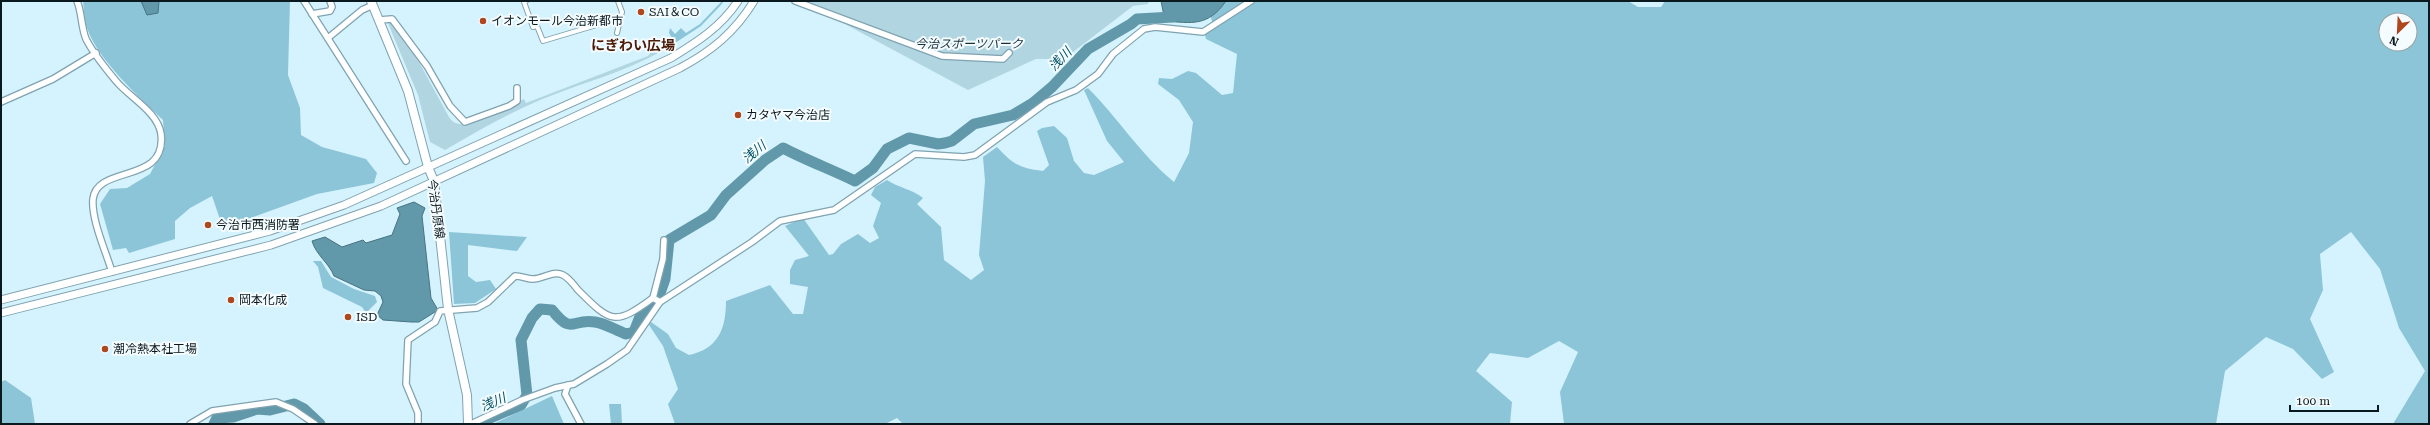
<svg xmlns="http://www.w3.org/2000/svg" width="2430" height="425" font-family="'Roboto Serif','Noto Sans JP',serif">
	<rect width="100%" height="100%" fill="#d5f3fe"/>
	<g fill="#b1d6e2">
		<polygon points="802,1 1149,1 1148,4 1133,6 1064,59 1036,59 968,90"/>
		<path d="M 387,21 L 392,22 L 419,62 L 449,117 C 452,121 454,123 459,124 C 474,125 510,106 524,99 L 526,103 L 648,56 L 658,43 L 662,51 C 623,73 581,83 540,100 C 507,114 476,132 445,150 L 430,142 L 418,95 Z"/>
	</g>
	<g fill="#8cc5d8" fill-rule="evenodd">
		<path d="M 83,1 L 290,1 L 288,75 L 300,108 L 301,135 L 322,147 L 366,159 L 377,173 L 374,183 L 317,194 L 223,228 L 212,196 L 190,208 L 175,221 L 175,239 L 129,253 L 126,248 L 113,250 L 100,204 L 110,189 L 127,188 L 150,174 L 165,146 L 163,120 C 139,97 98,60 87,28 C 84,20 84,9 83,1 Z"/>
		<polygon points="722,1 724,1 721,5 701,26 675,43 669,33 670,28 675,34 681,28 686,33 700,24"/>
		<path d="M 1218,1 L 1628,1 L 1638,7 L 1661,7 L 1665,1 L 2429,1 L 2429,424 L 2393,424 L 2425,371 L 2399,328 L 2380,269 L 2351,232 L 2320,254 L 2323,290 L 2310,319 L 2334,372 L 2322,379 L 2293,349 L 2266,337 L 2225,371 L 2216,424 L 1564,424 L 1560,392 L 1578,352 L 1559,341 L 1528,358 L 1490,353 L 1476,371 L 1512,402 L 1510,424 L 903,424 L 897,418 L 885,424 L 675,424 L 668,404 L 678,389 L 663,346 L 649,325 L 651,322 L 668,334 L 676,348 L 689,355 C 718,349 726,329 726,301 L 770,285 L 793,314 L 803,314 L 808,287 L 790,284 L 790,270 L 795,260 L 809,256 L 785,226 L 803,218 L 829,255 L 833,254 L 841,244 L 858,234 L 870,243 L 879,238 L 873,226 L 881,203 L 871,195 L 875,187 L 887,180 C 899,188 912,189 923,198 L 917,204 L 941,227 L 944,260 L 971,280 L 984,270 L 979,255 L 985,181 L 983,157 L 997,147 C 1014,165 1019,168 1043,171 L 1049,165 L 1037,131 L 1042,128 L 1054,126 L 1067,138 L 1074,161 L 1084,173 L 1094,175 L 1124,162 L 1107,141 L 1084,90 L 1088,88 C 1118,118 1141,155 1174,182 L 1189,153 L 1193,122 L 1179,100 L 1158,84 L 1159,78 L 1172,79 L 1188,71 L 1196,73 L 1222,95 L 1233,93 L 1237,54 L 1206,39 L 1205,35 L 1212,21 L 1209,11 ZM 2386,20 L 2410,20 L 2410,44 L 2386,44 Z"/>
		<polygon points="449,232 527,237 517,251 468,245 468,276 476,282 490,280 496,289 475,303 454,304"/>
		<polygon points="313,261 321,261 331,277 354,289 375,296 377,302 366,313 362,307 323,288 318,267"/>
		<polygon points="5,380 31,398 35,424 1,424 1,382"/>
		<polygon points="552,396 564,424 493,424"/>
		<polygon points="609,404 621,404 622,424 611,424"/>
	</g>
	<g fill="#6199ab" stroke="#477380">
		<polygon points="141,1 159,1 158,13 147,15"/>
		<path d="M 1161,1 L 1226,1 C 1208,27 1192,23 1165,21 Z"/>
		<path d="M 414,202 L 425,208 L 422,216 L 431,298 L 438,310 L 419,322 L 411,322 L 383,320 L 377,315 L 383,302 L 381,296 L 375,291 L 364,290 L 334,276 C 329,263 316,255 312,241 L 325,237 L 342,247 L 363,240 L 366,243 L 392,235 L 400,214 L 397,208 Z"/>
	</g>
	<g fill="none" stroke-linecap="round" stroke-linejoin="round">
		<g stroke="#6199ab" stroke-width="11">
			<polyline points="214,424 217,418 233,417 257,409 270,410 294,404 304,409 320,424"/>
			<path d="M 476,424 L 521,405 L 527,395 L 521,340 L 532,318 L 540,309 L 552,310 C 573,336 571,318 595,322 C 607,324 615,330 626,334 L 634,332 L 641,314 L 659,296 L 665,279 L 669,240 L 711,215 L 726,195 L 765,160 L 783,148 C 806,160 830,169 855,181 L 873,168 L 887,149 L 909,138 L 938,144 L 945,143 L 952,141 L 974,124 L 1013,115 L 1033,103 L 1052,87 L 1088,49 L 1131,24 L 1137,19 L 1173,17"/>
		</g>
		<g stroke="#7fa3b0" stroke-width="6">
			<g id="pedestrian">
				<polyline points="526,1 524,2 533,27 537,26 543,41 620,18"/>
				<polyline points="617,33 622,12 618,1"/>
			</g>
		</g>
		<g stroke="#7fa3b0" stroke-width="8">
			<g id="minor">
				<path d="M 77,1 C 82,13 81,27 86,39 C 93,53 106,69 116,81 C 129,97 158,112 161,134 C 167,185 97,164 93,199 C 91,219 106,252 112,272"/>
				<polyline points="304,1 406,161"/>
				<polyline points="795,1 942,56 1003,59 1009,53"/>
				<polyline points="312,14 330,11 332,7 330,1"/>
				<polyline points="379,20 392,19 427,66 450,106 465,122 509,106 517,101 517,88"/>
				<polyline points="328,38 362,10 373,5"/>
				<polyline points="1,102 53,79 96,53"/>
				<polyline points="653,298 663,259 664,240"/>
				<polyline points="568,385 565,394 581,424"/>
				<polyline points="190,424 212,411 276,402 293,409 315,424"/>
				<path d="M 418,424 L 418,413 L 406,384 L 408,340 L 435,322 L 440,311 L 477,308 L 488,302 L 515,276 C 522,276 527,279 533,279 C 543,279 553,270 563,275 C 569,278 574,285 578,290 C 611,323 615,326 653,298 L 660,302"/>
				<polyline points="471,424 522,400 555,388 574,384 607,364 627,350 660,302 752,242 780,221 834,210 915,154 964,157 975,155 1047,102 1076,90 1098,74 1113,54 1144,29 1155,27 1203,32 1251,1"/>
			</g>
		</g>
		<g stroke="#7fa3b0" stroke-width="9">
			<g id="tertiary">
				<path d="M 1,300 L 270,231 L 344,205 L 671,58 C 697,42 721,27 738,1"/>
				<path d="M 1,313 L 271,245 L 381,206 L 680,68 C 712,51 735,32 754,1"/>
			</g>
		</g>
		<g stroke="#7fa3b0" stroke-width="10">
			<polyline id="secondary" points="371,1 408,91 428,167 434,181 448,309 467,395 468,424"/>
		</g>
		<use href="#pedestrian" stroke="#fff" stroke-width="4"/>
		<use href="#minor" stroke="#fff" stroke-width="5.5"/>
		<use href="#tertiary" stroke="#fff" stroke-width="7"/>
		<use href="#secondary" stroke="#fff" stroke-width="8"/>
	</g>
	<g fill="#ad471d" stroke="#f5fcff" stroke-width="1.5">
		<circle cx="641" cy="12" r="4"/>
		<circle cx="483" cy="21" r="4"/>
		<circle cx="738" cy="115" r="4"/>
		<circle cx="208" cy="225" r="4"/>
		<circle cx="231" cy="300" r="4"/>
		<circle cx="348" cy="317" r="4"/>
		<circle cx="105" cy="349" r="4"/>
	</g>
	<g text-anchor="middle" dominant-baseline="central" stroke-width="4" stroke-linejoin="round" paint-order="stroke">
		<g font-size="12" fill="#0a191d" stroke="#f5fcff" text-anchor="start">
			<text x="649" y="12">SAI＆CO</text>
			<text x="491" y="21">イオンモール今治新都市</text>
			<text x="746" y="115">カタヤマ今治店</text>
			<text x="216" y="225">今治市西消防署</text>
			<text x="239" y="300">岡本化成</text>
			<text x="356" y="317">ISD</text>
			<text x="113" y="349">潮冷熱本社工場</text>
		</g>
		<g font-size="12" font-style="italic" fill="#15313a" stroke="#f5fcff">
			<text x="969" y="44">今治スポーツパーク</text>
		</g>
		<g font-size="12" fill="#0a191d" stroke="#f5fcff">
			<text transform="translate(436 209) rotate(82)">今治丹原線</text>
		</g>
		<g font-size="13" font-style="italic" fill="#005366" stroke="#f5fcff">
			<text transform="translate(1060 59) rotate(-46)">浅川</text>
			<text transform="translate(754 152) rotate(-39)">浅川</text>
			<text transform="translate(493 402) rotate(-23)">浅川</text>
		</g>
		<g font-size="14" font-weight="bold" fill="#4c1b07" stroke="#f5fcff">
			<text x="633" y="45">にぎわい広場</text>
		</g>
	</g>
	<rect width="2430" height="425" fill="none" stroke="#0a191d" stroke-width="4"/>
	<g transform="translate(2398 32) rotate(204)"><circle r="19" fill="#f5fcff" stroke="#97a1a5"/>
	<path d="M0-3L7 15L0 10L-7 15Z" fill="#ad471d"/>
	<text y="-6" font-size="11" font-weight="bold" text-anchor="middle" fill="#0a191d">N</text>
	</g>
	<path d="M2290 405v6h88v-6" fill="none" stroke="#0a191d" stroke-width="2"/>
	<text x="2296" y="405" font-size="12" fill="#0a191d" stroke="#f5fcff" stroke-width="3" paint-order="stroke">100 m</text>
</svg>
